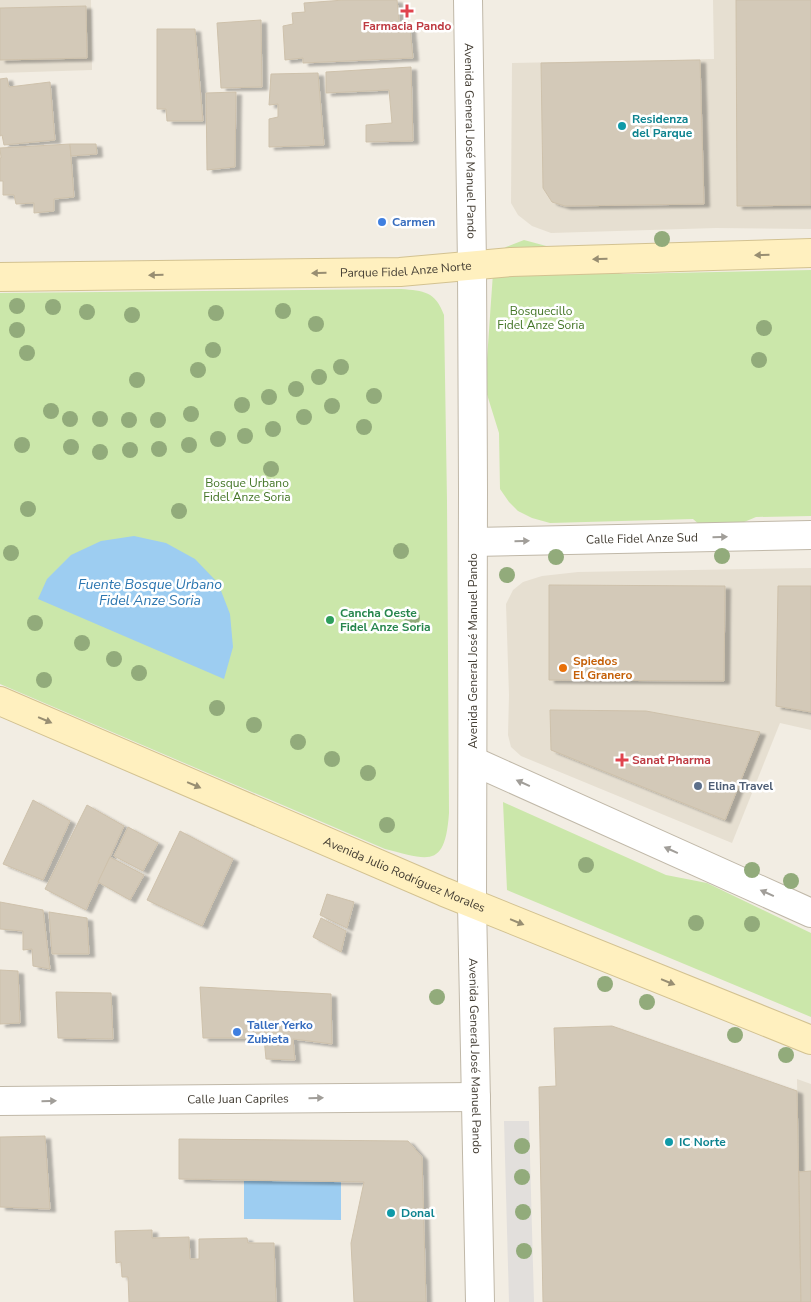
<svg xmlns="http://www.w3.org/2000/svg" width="811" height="1302" font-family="'Nunito Sans',sans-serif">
	<defs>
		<filter id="shadow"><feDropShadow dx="5.5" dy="3" stdDeviation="1" flood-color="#0004"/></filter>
	</defs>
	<rect width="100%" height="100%" fill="#f2ede3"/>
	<g fill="#e6dfd1">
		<polygon points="0,0 91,0 92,70 0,73"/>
		<polygon points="713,0 811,0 811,229 716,228 551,233 532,226 518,215 511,203 512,63 714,59"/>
		<polygon points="811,568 811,730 780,723 732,843 521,756 511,747 508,735 509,695 506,604 513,590 523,582 542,576 578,572"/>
		<polygon points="797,1079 811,1084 811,1302 801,1302"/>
	</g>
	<g fill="#cbe7aa">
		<polygon points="524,240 550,247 601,269 623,274 811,270 811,516 756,517 730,528 701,526 693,519 550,523 532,518 518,511 509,502 500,489 499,433 485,388 493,273 499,253 506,247"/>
		<path d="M 401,289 C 424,291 435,291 444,315 L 447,501 L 449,813 C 445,869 429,860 385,849 L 0,684 L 0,293 Z"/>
		<polygon points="503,802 666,875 707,883 811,933 811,1017 507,890"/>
	</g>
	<polygon fill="#e2dfdc" points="504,1121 529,1121 534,1302 509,1302"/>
	<g fill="#9dcdf1">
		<polygon points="134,536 166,543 195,559 218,583 230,614 233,647 224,679 38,599 47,579 71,555 101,541"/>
		<polygon points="244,1181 341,1182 341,1220 244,1219"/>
	</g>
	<g fill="#d3c9b8" stroke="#cec1ab" filter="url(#shadow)">
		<polygon points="344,0 397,0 400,28 410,28 413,58 303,63 303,58 285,60 283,26 293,24 292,13 305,12 304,3"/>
		<polygon points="736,0 811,0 811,205 737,206"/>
		<polygon points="86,6 87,58 0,60 0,8"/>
		<polygon points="261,20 262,87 221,88 217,23"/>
		<polygon points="157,29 195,29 203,121 167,121 166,109 157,109"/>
		<polygon points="700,60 704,204 565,206 552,202 543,188 541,63"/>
		<polygon points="411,67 413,141 366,142 366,125 392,123 389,90 326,93 326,72"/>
		<polygon points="318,73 324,145 269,147 269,119 278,117 278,104 269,105 271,74"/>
		<polygon points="7,78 9,87 50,82 55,140 4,145 2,135 0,136 0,79"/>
		<polygon points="236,92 235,167 207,170 206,93"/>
		<polygon points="70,144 74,197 54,199 54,211 34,213 34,203 16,204 14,195 3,195 3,181 0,181 0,158 1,158 0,148"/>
		<polygon points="70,144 96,144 97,154 71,156"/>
		<polygon points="549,585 725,586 724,681 549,680"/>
		<polygon points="778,586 811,586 811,712 776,706"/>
		<polygon points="550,710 646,711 760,732 725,820 551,750"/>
		<polygon points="33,800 70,821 43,880 3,864"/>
		<polygon points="87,805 124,826 86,910 45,889"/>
		<polygon points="128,827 158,843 143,871 114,856"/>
		<polygon points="180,831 233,859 202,926 147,900"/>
		<polygon points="110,857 144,875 130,900 98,882"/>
		<polygon points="327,894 354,902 347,928 320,915"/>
		<polygon points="0,902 43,910 50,969 33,966 32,949 23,950 23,931 0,929"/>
		<polygon points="49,912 87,918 89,954 52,954"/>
		<polygon points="321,918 346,931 341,952 313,937"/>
		<polygon points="0,970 18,971 20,1023 0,1024"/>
		<polygon points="200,987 331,994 332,1044 293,1039 295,1060 266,1059 264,1038 203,1038"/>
		<polygon points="56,992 111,993 113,1039 58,1038"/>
		<polygon points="612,1026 797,1091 801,1302 543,1302 539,1087 556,1086 554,1028"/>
		<polygon points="45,1136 50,1209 0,1207 0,1137"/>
		<polygon points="179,1139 408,1141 422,1157 426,1302 354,1302 351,1243 364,1182 179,1179"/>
		<polygon points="811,1171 811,1302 801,1302 799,1172"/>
		<polygon points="152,1230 152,1238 189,1237 190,1259 199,1259 199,1239 247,1238 248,1243 274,1243 276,1302 129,1302 128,1277 122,1277 121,1262 116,1263 115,1231"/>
	</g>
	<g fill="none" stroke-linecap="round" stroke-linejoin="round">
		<g stroke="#c0b8a8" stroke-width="30">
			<g id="street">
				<path id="s1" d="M 468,0 L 472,265 L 473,491 L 472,904 L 480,1302"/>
				<path id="s2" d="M 473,542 L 811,535"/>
				<polyline points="473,761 811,913"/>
				<path id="s3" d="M 0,1101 L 476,1097"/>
			</g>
		</g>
		<g stroke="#d3c291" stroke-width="30">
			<g id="secondary">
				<path id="s4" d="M 0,277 L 400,272 L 511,262 L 811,253"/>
				<path id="s5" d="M 0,701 L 444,892 L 811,1040"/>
			</g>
		</g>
		<use href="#street" stroke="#fff" stroke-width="28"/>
		<use href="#secondary" stroke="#fff0bf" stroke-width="28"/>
	</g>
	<g fill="#92ab7b">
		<circle cx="662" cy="239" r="8"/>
		<circle cx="17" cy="306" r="8"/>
		<circle cx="53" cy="307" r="8"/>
		<circle cx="283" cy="311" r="8"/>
		<circle cx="87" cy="312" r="8"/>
		<circle cx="216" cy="313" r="8"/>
		<circle cx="132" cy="315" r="8"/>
		<circle cx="316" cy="324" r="8"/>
		<circle cx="764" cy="328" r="8"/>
		<circle cx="17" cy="330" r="8"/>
		<circle cx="213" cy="350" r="8"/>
		<circle cx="27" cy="353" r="8"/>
		<circle cx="759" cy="360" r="8"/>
		<circle cx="341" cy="367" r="8"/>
		<circle cx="198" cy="370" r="8"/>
		<circle cx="319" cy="377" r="8"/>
		<circle cx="137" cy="380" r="8"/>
		<circle cx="296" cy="389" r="8"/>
		<circle cx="374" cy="396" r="8"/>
		<circle cx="269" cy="397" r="8"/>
		<circle cx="242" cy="405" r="8"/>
		<circle cx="332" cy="406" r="8"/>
		<circle cx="51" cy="411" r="8"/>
		<circle cx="191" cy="414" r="8"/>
		<circle cx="304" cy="417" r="8"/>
		<circle cx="70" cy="419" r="8"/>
		<circle cx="100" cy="419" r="8"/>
		<circle cx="129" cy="420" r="8"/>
		<circle cx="158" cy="420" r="8"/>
		<circle cx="364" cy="427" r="8"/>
		<circle cx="273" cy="429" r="8"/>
		<circle cx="245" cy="436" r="8"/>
		<circle cx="218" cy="439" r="8"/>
		<circle cx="22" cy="445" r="8"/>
		<circle cx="189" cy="445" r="8"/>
		<circle cx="71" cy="447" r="8"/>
		<circle cx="159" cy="449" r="8"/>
		<circle cx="130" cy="450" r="8"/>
		<circle cx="100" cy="452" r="8"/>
		<circle cx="271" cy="469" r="8"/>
		<circle cx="28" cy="509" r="8"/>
		<circle cx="179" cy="511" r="8"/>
		<circle cx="401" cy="551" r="8"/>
		<circle cx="11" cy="553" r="8"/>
		<circle cx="722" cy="556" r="8"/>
		<circle cx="556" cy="557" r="8"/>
		<circle cx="507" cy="575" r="8"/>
		<circle cx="412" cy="618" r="8"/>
		<circle cx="35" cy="623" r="8"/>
		<circle cx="82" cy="643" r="8"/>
		<circle cx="114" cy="659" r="8"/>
		<circle cx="139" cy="673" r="8"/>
		<circle cx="44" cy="680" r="8"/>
		<circle cx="217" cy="708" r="8"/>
		<circle cx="254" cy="725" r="8"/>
		<circle cx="298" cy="742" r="8"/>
		<circle cx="332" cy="759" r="8"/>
		<circle cx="368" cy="773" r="8"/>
		<circle cx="387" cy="825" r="8"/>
		<circle cx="586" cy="865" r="8"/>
		<circle cx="752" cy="870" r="8"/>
		<circle cx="791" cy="881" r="8"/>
		<circle cx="696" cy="923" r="8"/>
		<circle cx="752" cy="924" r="8"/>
		<circle cx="605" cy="984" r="8"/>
		<circle cx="437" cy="997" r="8"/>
		<circle cx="647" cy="1002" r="8"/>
		<circle cx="735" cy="1035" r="8"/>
		<circle cx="786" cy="1055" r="8"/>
		<circle cx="522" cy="1146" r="8"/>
		<circle cx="522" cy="1177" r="8"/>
		<circle cx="523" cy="1212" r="8"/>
		<circle cx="524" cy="1251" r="8"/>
	</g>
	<defs><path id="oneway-solid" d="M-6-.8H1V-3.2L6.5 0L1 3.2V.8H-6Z" transform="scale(1.25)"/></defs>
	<g fill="#988e72">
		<use href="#oneway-solid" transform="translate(762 255) rotate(178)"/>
		<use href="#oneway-solid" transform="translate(600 259) rotate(178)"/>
		<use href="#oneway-solid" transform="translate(319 273) rotate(179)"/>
		<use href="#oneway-solid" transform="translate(156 275) rotate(179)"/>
		<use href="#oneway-solid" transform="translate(45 720) rotate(23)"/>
		<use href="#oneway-solid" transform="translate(194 785) rotate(23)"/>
		<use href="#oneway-solid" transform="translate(517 922) rotate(22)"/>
		<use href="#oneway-solid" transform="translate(668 982) rotate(22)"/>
	</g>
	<g fill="#a19e99">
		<use href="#oneway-solid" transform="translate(720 537) rotate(-1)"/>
		<use href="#oneway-solid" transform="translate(522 541) rotate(-1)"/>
		<use href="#oneway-solid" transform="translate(523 783) rotate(-156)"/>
		<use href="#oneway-solid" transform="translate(671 850) rotate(-156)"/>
		<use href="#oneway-solid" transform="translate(767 893) rotate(-156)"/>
		<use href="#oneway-solid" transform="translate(316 1098) rotate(-1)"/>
		<use href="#oneway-solid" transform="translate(49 1101) rotate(-1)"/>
	</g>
	<g fill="#e0444e" stroke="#fff" stroke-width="2">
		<path d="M404.5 3.5h5v5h5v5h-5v5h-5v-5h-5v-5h5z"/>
		<path d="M619.5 752.5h5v5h5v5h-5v5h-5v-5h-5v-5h5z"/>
	</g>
	<g fill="#0f9aa8" stroke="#fff" stroke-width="2">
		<circle cx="622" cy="126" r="5"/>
		<circle cx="669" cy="1142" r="5"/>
		<circle cx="391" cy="1213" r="5"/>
	</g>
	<g fill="#3f7fe0" stroke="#fff" stroke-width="2">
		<circle cx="382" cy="222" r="5"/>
		<circle cx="237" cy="1032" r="5"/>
	</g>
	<circle fill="#2e9e5b" stroke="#fff" stroke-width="2" cx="330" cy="620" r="5"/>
	<circle fill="#e8710a" stroke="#fff" stroke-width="2" cx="563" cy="668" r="5"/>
	<circle fill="#5c6f8a" stroke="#fff" stroke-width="2" cx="698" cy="786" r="5"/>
	<g text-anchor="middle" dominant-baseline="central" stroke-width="5" stroke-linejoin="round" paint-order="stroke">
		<g font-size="12" font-weight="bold" fill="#be3a42" stroke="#fff">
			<text x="407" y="26">Farmacia Pando</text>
			<text x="632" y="760" text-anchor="start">Sanat Pharma</text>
		</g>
		<g font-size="12" font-weight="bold" fill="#0d838f" stroke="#fff" text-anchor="start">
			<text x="632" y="119">Residenza<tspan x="632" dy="14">del Parque</tspan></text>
			<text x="679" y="1142">IC Norte</text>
			<text x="401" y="1213">Donal</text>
		</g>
		<g font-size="12" fill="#433d33" stroke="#fff">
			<text stroke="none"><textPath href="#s1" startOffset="141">Avenida General José Manuel Pando</textPath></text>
			<text stroke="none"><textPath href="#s4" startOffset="406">Parque Fidel Anze Norte</textPath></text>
			<text stroke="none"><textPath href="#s2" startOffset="169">Calle Fidel Anze Sud</textPath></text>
			<text transform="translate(473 651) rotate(-90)">Avenida General José Manuel Pando</text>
			<text stroke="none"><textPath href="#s5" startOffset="440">Avenida Julio Rodríguez Morales</textPath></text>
			<text stroke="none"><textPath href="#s1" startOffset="1056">Avenida General José Manuel Pando</textPath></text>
			<text stroke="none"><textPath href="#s3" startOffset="238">Calle Juan Capriles</textPath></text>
		</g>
		<g font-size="12" font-weight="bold" fill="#366cbe" stroke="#fff" text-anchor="start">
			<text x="392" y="222">Carmen</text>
			<text x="247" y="1025">Taller Yerko<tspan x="247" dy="14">Zubieta</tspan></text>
		</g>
		<g font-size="12" fill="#437526" stroke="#fff">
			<text x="541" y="311">Bosquecillo<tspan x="541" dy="14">Fidel Anze Soria</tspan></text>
			<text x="247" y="483">Bosque Urbano<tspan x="247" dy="14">Fidel Anze Soria</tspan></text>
		</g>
		<g font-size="12" font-weight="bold" fill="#27864d" stroke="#fff" text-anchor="start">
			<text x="340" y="613">Cancha Oeste<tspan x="340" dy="14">Fidel Anze Soria</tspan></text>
		</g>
		<g font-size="12" font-weight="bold" fill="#c56008" stroke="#fff" text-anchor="start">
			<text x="573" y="661">Spiedos<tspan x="573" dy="14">El Granero</tspan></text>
		</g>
		<g font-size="12" font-weight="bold" fill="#4e5e75" stroke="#fff" text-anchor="start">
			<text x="708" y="786">Elina Travel</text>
		</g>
		<g font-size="14" font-style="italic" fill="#2c76b0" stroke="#fff">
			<text x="150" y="584">Fuente Bosque Urbano<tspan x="150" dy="16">Fidel Anze Soria</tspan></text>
		</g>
	</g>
</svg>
